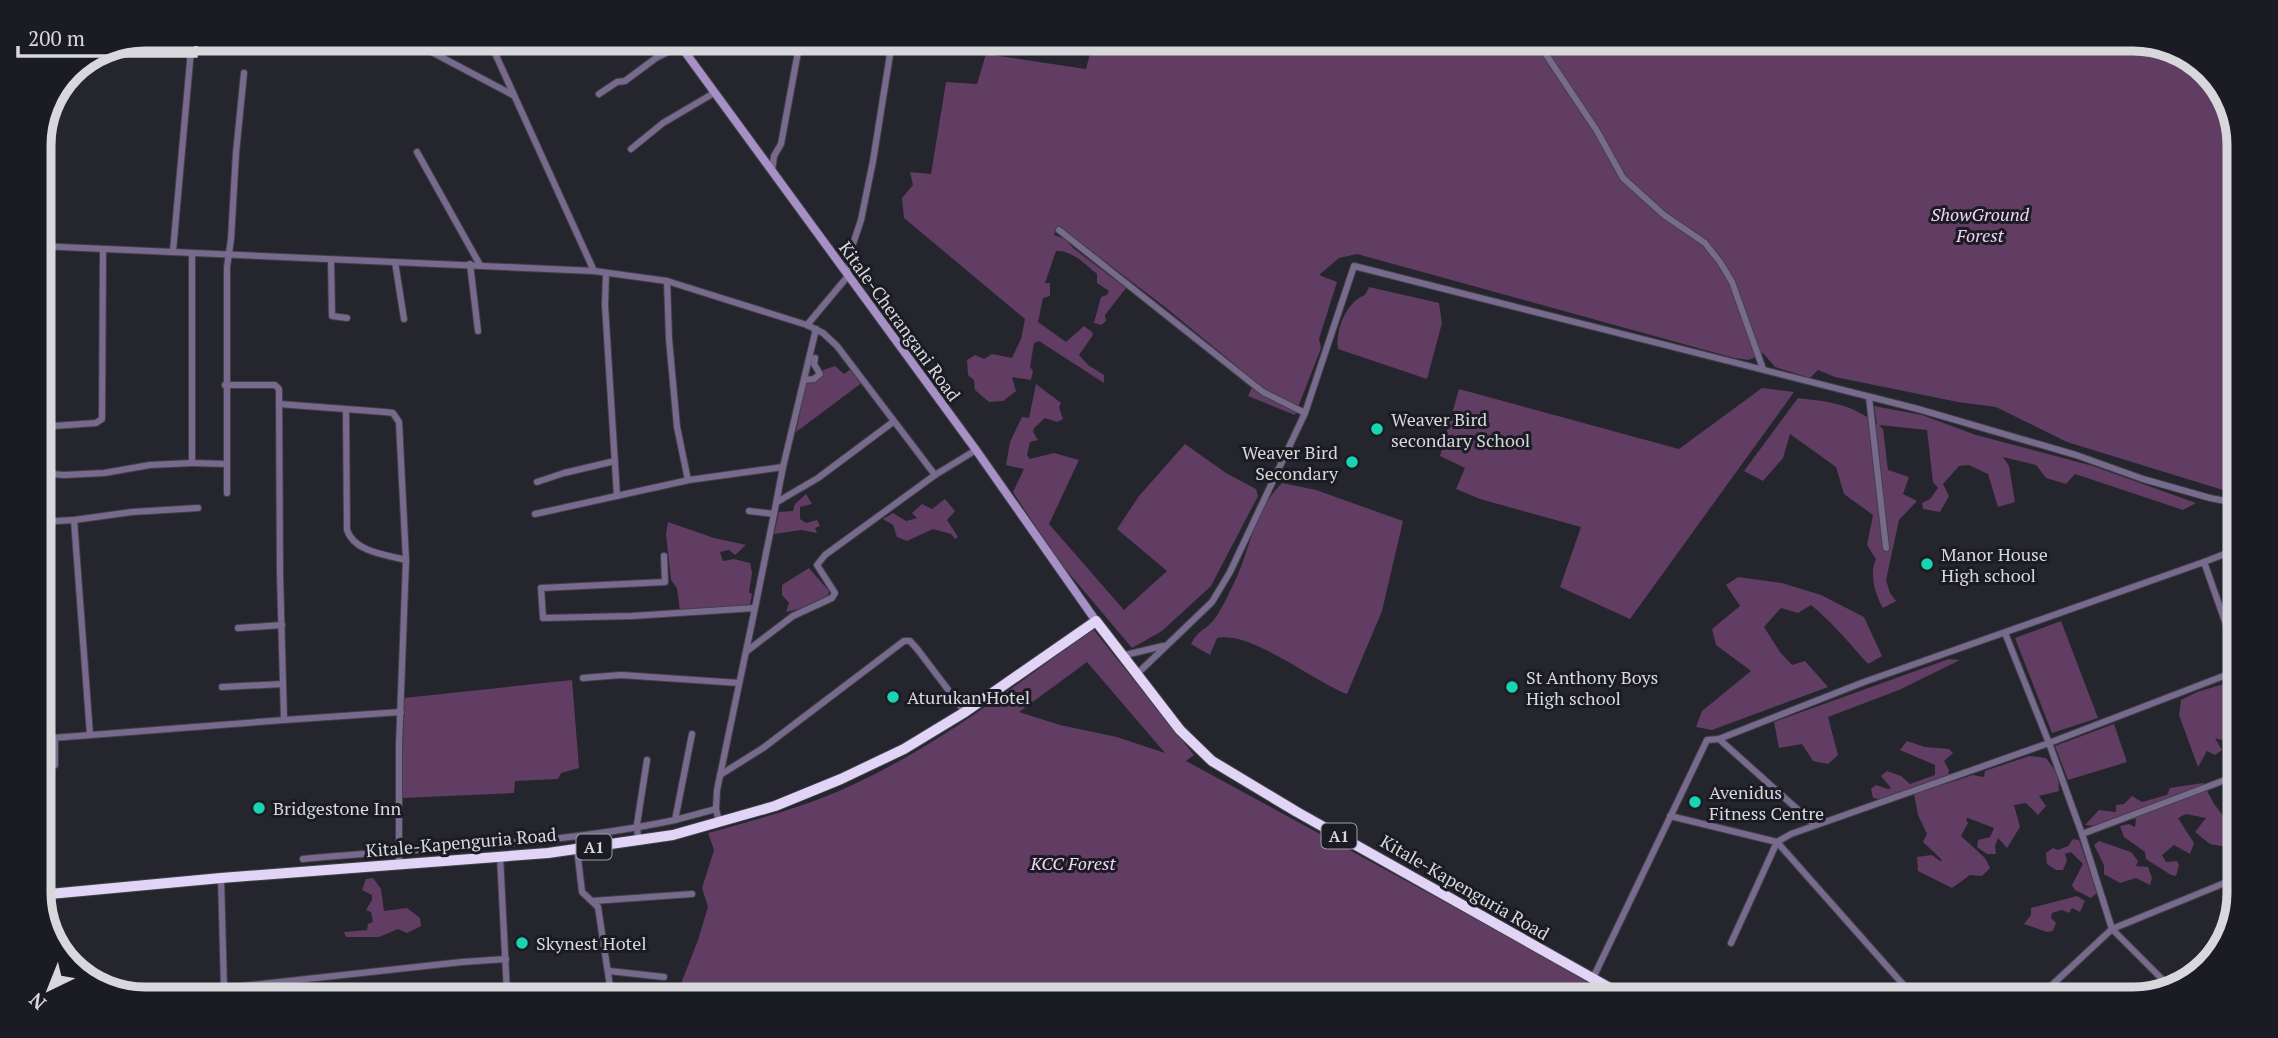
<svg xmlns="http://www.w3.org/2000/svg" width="2278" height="1038" font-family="'PT Serif',serif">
	<rect width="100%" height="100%" fill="#25252d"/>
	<g fill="#613d63" fill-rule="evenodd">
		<path d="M 1093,42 L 2174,47 L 2221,85 L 2239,138 L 2236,494 L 2067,442 L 1996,407 L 1958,402 L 1835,377 L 1818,370 L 1810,378 L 1775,367 L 1763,353 L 1749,360 L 1734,358 L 1357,254 L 1339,258 L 1319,275 L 1337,282 L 1319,339 L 1321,348 L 1295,415 L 1248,396 L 1255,381 L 1165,307 L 1065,231 L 1057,227 L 1054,235 L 1065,239 L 1073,248 L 1126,288 L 1105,315 L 1106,321 L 1101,325 L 1094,323 L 1101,297 L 1107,295 L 1109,291 L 1097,283 L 1097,274 C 1085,264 1072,250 1056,251 L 1045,283 L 1050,283 L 1050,296 L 1043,298 L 1038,322 L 1066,342 L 1084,326 L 1092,332 L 1093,335 L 1079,355 L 1088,365 L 1104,375 L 1104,383 L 1039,341 L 1034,343 L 1030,367 L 1033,371 L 1031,380 L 1012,377 L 1016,391 L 1003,401 L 989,402 L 975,390 L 974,380 L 968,375 L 967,360 L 975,355 L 984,359 L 992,354 L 1012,358 L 1021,339 L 1025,319 L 904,218 L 902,198 L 913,185 L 910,172 L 931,174 L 946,82 L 977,84 L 986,54 L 1086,69 Z"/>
		<path d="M 1369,287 L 1439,303 L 1442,323 L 1427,379 L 1338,349 C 1335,331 1346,302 1365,295 Z"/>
		<polygon points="835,366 844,374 851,369 863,382 796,432 806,383 823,376 823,370"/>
		<polygon points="1036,384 1061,403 1059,407 1063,419 1057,422 1045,418 1034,428 1033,432 1038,440 1030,442 1027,455 1030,459 1054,453 1079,460 1049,524 1124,610 1167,571 1117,529 1139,496 1185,444 1226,473 1256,489 1258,496 1211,586 1162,631 1132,648 1057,559 1013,492 1024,469 1006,465 1010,442 1022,417 1029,418"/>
		<polygon points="1762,388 1794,392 1630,619 1560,587 1581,527 1480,499 1456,489 1465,468 1440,456 1459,389 1679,449"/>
		<path d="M 1798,398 C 1830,402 1850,403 1877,424 L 1874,406 L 1922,415 L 1976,435 L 2093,466 L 2196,503 L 2183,510 L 2075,474 L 2066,484 L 2046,478 L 2036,465 L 2003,457 L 2009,466 L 2015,502 L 1998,507 L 1988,474 L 1969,465 L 1959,466 L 1943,484 L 1949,496 L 1940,512 L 1923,509 L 1922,503 L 1930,499 L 1938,488 L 1933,482 L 1927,430 L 1879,425 L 1883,429 L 1888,470 L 1909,477 L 1903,494 L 1917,501 L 1899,520 L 1886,580 L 1890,593 L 1896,601 L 1883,608 C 1875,595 1869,573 1876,559 L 1867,545 L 1873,515 L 1844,494 L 1836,467 L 1790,434 L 1783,458 L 1763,481 L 1744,471 Z"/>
		<path d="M 1282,483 L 1316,490 L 1403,521 L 1382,611 L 1347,694 C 1311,680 1252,631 1217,638 L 1210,655 L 1191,644 C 1198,630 1204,631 1213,621 C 1221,611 1227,597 1232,587 C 1251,551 1251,514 1282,483 Z"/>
		<polygon points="806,494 812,504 800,507 800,519 806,523 817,520 820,526 815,528 817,533 801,530 774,534 779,512 793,511 795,504"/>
		<polygon points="945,499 955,511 947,520 958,537 955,539 951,534 933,529 907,541 897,537 893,525 883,519 893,513 906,521 917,518 912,513 922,504 932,509"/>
		<polygon points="668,522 714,538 746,545 735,555 729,550 720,552 723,561 734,559 750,563 752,573 749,592 752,594 750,605 680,611 677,588 671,580 666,534"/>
		<polygon points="809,568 829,591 828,597 803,608 786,612 789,603 782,595 782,585"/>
		<path d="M 1738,577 L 1782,583 L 1821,595 L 1864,617 L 1882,656 L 1868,664 C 1849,643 1832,622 1811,605 L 1798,613 L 1781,608 L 1764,627 L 1780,652 L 1792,665 L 1805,661 L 1828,687 L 1712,730 L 1696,727 L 1702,711 L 1751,671 L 1716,645 L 1712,629 L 1740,606 L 1726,585 Z"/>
		<polygon points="2061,621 2098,718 2052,733 2015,638"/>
		<path d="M 1093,629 L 1194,755 L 1186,761 L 1619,997 L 677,994 L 698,940 L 708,907 L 702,888 L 714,850 L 708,833 C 755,820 805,807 850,786 C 938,746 1016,685 1093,629 ZM 1087,662 L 1165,753 L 1117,737 L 1060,725 L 1019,712 Z"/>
		<polygon points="1949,659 1960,660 1899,690 1828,717 1838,755 1828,764 1813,761 1802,744 1779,748 1774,722"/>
		<polygon points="572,680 579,768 561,773 558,779 515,781 514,793 402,798 404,698"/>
		<polygon points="2234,681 2232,736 2222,740 2215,738 2222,750 2215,755 2207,751 2198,767 2179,715 2181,700 2197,692"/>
		<polygon points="2114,724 2127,762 2068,780 2055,746"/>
		<polygon points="1907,741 1925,747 1949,749 1953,753 1944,761 1949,770 1948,775 1880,799 1873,798 1871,789 1876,785 1888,789 1891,788 1881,776 1887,771 1901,776 1910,784 1935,775 1935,765 1900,750"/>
		<polygon points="2029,756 2046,758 2058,774 2059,791 2039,796 2046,806 2038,815 2026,803 2014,805 2020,827 2007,848 1998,838 1995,846 1996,854 1987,854 1977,847 1978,840 1990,837 1994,828 1968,818 1966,819 1968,823 1961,836 1985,858 1990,868 1982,876 1970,875 1952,888 1918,871 1917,857 1932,855 1940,861 1942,860 1923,842 1927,834 1918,815 1914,794 1973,775 1984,777 1985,771"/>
		<polygon points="2203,783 2214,804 2232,827 2232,848 2210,844 2195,832 2206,818 2186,814 2178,818 2194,843 2190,854 2174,845 2162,855 2166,862 2177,861 2179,865 2176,876 2171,875 2146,859 2145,852 2124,837 2120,826 2129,824 2135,827 2136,819 2117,817 2096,826 2085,825 2099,810 2116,812 2116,805 2124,804 2132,796 2142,802 2167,795 2170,788"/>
		<polygon points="2073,839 2079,840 2097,893 2091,898 2075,890 2072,885 2083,864 2071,852 2065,854 2067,860 2063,870 2056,870 2047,864 2046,853 2053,848 2058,850 2068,846"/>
		<polygon points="2099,841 2131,852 2138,861 2136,866 2148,867 2152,878 2150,885 2136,878 2120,883 2104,874 2104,865 2094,845"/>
		<polygon points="373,878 381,889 384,911 407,908 420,918 421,926 407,933 398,929 379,937 346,937 344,932 367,930 368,924 373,922 371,912 366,910 372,900 372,895 362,890 366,879"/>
		<polygon points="2077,896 2085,901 2080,912 2072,908 2069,913 2062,910 2052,913 2051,918 2056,923 2053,931 2047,932 2024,924 2031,915 2031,908"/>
	</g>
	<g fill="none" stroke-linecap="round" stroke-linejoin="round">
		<g stroke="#414149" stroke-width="8">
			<g id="street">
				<polyline points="409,40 513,95"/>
				<polyline points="489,40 594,271"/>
				<polyline points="1539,44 1597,131 1623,178 1664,215 1705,243 1720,262 1732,282 1763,369"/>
				<polyline points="599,94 617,82 625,81 656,58 680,46"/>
				<polyline points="631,149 663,123 714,93"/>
				<polyline points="417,152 480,265"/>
				<polyline points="772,171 774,156 781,144 800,41"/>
				<polyline points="1059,230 1263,392 1305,413"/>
				<polyline points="39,246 594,271 667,281 807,325 823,333 837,346 935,475"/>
				<polyline points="43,246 47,119"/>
				<polyline points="173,251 192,39"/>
				<polyline points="192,253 192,463 226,464"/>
				<polyline points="331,260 332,316 347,318"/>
				<polyline points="395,262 404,319"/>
				<polyline points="470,264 478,331"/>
				<polyline points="606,273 605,305 617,496"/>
				<polyline points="667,281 669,339 677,427 688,480"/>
				<polyline points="807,325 848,276 852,247 861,220 873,161 892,42"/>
				<polyline points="804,380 814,379 820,374 814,364 815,358"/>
				<polyline points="1869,397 1886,548"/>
				<polyline points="279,404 385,412 393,413 399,422 406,560 399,745 399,866"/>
				<path d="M 346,410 L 347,530 C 354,552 387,555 406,560"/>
				<polyline points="39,427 96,423 102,419 103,249"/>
				<polyline points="783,467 816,329"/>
				<polyline points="39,473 64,475 104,473 150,465 192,463"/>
				<polyline points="537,482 564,473 615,461"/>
				<polyline points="227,493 227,267 231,239 236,153 244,73"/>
				<polyline points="777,502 818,478 893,422"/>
				<polyline points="535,514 689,480 783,467 774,514 749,511"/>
				<polyline points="39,522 74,520"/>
				<polyline points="664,556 665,582 541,588 543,618 632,616 755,608 717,790 716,809 719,822"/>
				<polyline points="755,608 774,514"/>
				<polyline points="238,628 282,625"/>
				<polyline points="2234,647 2204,562 2235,550"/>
				<polyline points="747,651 793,616 832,598 835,593 817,565 825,555 935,475 976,450"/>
				<polyline points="1125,655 1163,646"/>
				<polyline points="1138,673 1212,602 1230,572 1305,413 1354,266 1918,409 2076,455 2143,479 2210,498 2236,503"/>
				<polyline points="583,678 621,675 739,683"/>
				<polyline points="222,687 283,684"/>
				<polyline points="284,720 401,712"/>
				<polyline points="692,734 675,820 716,809"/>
				<polyline points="90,735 74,520 132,512 198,508"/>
				<polyline points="39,739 284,720 280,575 279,389 275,385 225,385"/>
				<polyline points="1719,739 1815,825"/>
				<polyline points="55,765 55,738"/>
				<polyline points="720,775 763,748 904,641 910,641 918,650 965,712"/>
				<polyline points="1670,816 1777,842 1916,999"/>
				<polyline points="2082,834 2233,777"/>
				<polyline points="638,840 637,824 647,760"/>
				<polyline points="577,849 582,892 598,907 611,993"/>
				<polyline points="500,856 507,993"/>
				<path d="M 303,859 C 427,847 552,846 675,820"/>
				<polyline points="592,901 692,894"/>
				<polyline points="1731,943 1777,842 1791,834 2049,743 2005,633"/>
				<polyline points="609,971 664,977"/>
				<polyline points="1593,978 1707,740 1719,739 1864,682 2204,562"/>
				<polyline points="224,988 462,962 506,959"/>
				<polyline points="2171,988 2112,929 2232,880"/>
				<polyline points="185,992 224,988 221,878"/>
				<polyline points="2037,999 2112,929 2082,834 2049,743 2234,672"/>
			</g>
		</g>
		<g stroke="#414149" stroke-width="10">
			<polyline id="secondary" points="677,41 976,450 1096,621"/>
		</g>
		<g stroke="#414149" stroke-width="12">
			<polyline id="highway" points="39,895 221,878 548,853 673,835 775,806 841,779 904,749 965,712 1096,621 1180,730 1212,761 1297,812 1626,997"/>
		</g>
		<use href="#street" stroke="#786a8c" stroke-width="6"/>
		<use href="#secondary" stroke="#a690c6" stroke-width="8"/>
		<use href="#highway" stroke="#e2d4f6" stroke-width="10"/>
	</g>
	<g fill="#18d5b2" stroke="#1b1c23" stroke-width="2.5">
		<circle cx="1377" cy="429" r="7"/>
		<circle cx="1352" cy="462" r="7"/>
		<circle cx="1927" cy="564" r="7"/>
		<circle cx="1512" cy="687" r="7"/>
		<circle cx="893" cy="697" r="7"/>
		<circle cx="1695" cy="802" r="7"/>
		<circle cx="259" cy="808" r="7"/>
		<circle cx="522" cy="943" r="7"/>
	</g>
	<g text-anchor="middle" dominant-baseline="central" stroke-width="6" stroke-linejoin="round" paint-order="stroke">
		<g fill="#1b1c23" stroke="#9f9fa4" stroke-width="2">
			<rect x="1321.5" y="823.5" width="35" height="25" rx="5"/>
			<rect x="576.5" y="834.5" width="35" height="25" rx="5"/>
		</g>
		<g font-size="16" font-weight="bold" fill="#d7d7dc">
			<text x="1339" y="836">A1</text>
			<text x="594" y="847">A1</text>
		</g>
		<g font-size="18" font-style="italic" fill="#f3d1f5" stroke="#1b1c23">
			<text x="1980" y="214">ShowGround<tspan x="1980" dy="21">Forest</tspan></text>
			<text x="1073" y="863">KCC Forest</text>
		</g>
		<g font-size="18" fill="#d7d7dc" stroke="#1b1c23">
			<text transform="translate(900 321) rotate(54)">Kitale-Cherangani Road</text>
			<text transform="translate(461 842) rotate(-5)">Kitale-Kapenguria Road</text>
			<text transform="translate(1465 887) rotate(30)">Kitale-Kapenguria Road</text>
		</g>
		<g font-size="18" fill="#d7d7dc" stroke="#1b1c23" text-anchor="start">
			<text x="1391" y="419">Weaver Bird<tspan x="1391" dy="21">secondary School</tspan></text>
			<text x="1338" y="452" text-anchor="end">Weaver Bird<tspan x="1338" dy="21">Secondary</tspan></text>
			<text x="1941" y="554">Manor House<tspan x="1941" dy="21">High school</tspan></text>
			<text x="1526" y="677">St Anthony Boys<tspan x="1526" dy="21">High school</tspan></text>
			<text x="907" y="697">Aturukan Hotel</text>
			<text x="1709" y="792">Avenidus<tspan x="1709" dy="21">Fitness Centre</tspan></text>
			<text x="273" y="808">Bridgestone Inn</text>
			<text x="536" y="943">Skynest Hotel</text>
		</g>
	</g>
	<path d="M0 0H2278V1038H0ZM145 51H2133A94 94 0 0 1 2227 145V893A94 94 0 0 1 2133 987H145A94 94 0 0 1 51 893V145A94 94 0 0 1 145 51Z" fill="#1b1c23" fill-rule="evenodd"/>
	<path fill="none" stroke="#d7d7dc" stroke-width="9" d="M145 51H2133A94 94 0 0 1 2227 145V893A94 94 0 0 1 2133 987H145A94 94 0 0 1 51 893V145A94 94 0 0 1 145 51Z"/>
	<g transform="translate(49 989) rotate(223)" stroke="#1b1c23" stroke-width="5" paint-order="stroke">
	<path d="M0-5L12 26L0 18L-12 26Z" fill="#d7d7dc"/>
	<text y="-10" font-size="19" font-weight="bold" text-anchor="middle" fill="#d7d7dc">N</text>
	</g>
	<path d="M18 46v10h178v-10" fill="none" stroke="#d7d7dc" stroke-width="3.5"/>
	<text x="28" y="46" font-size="21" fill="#d7d7dc" stroke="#1b1c23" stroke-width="5" paint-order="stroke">200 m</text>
</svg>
